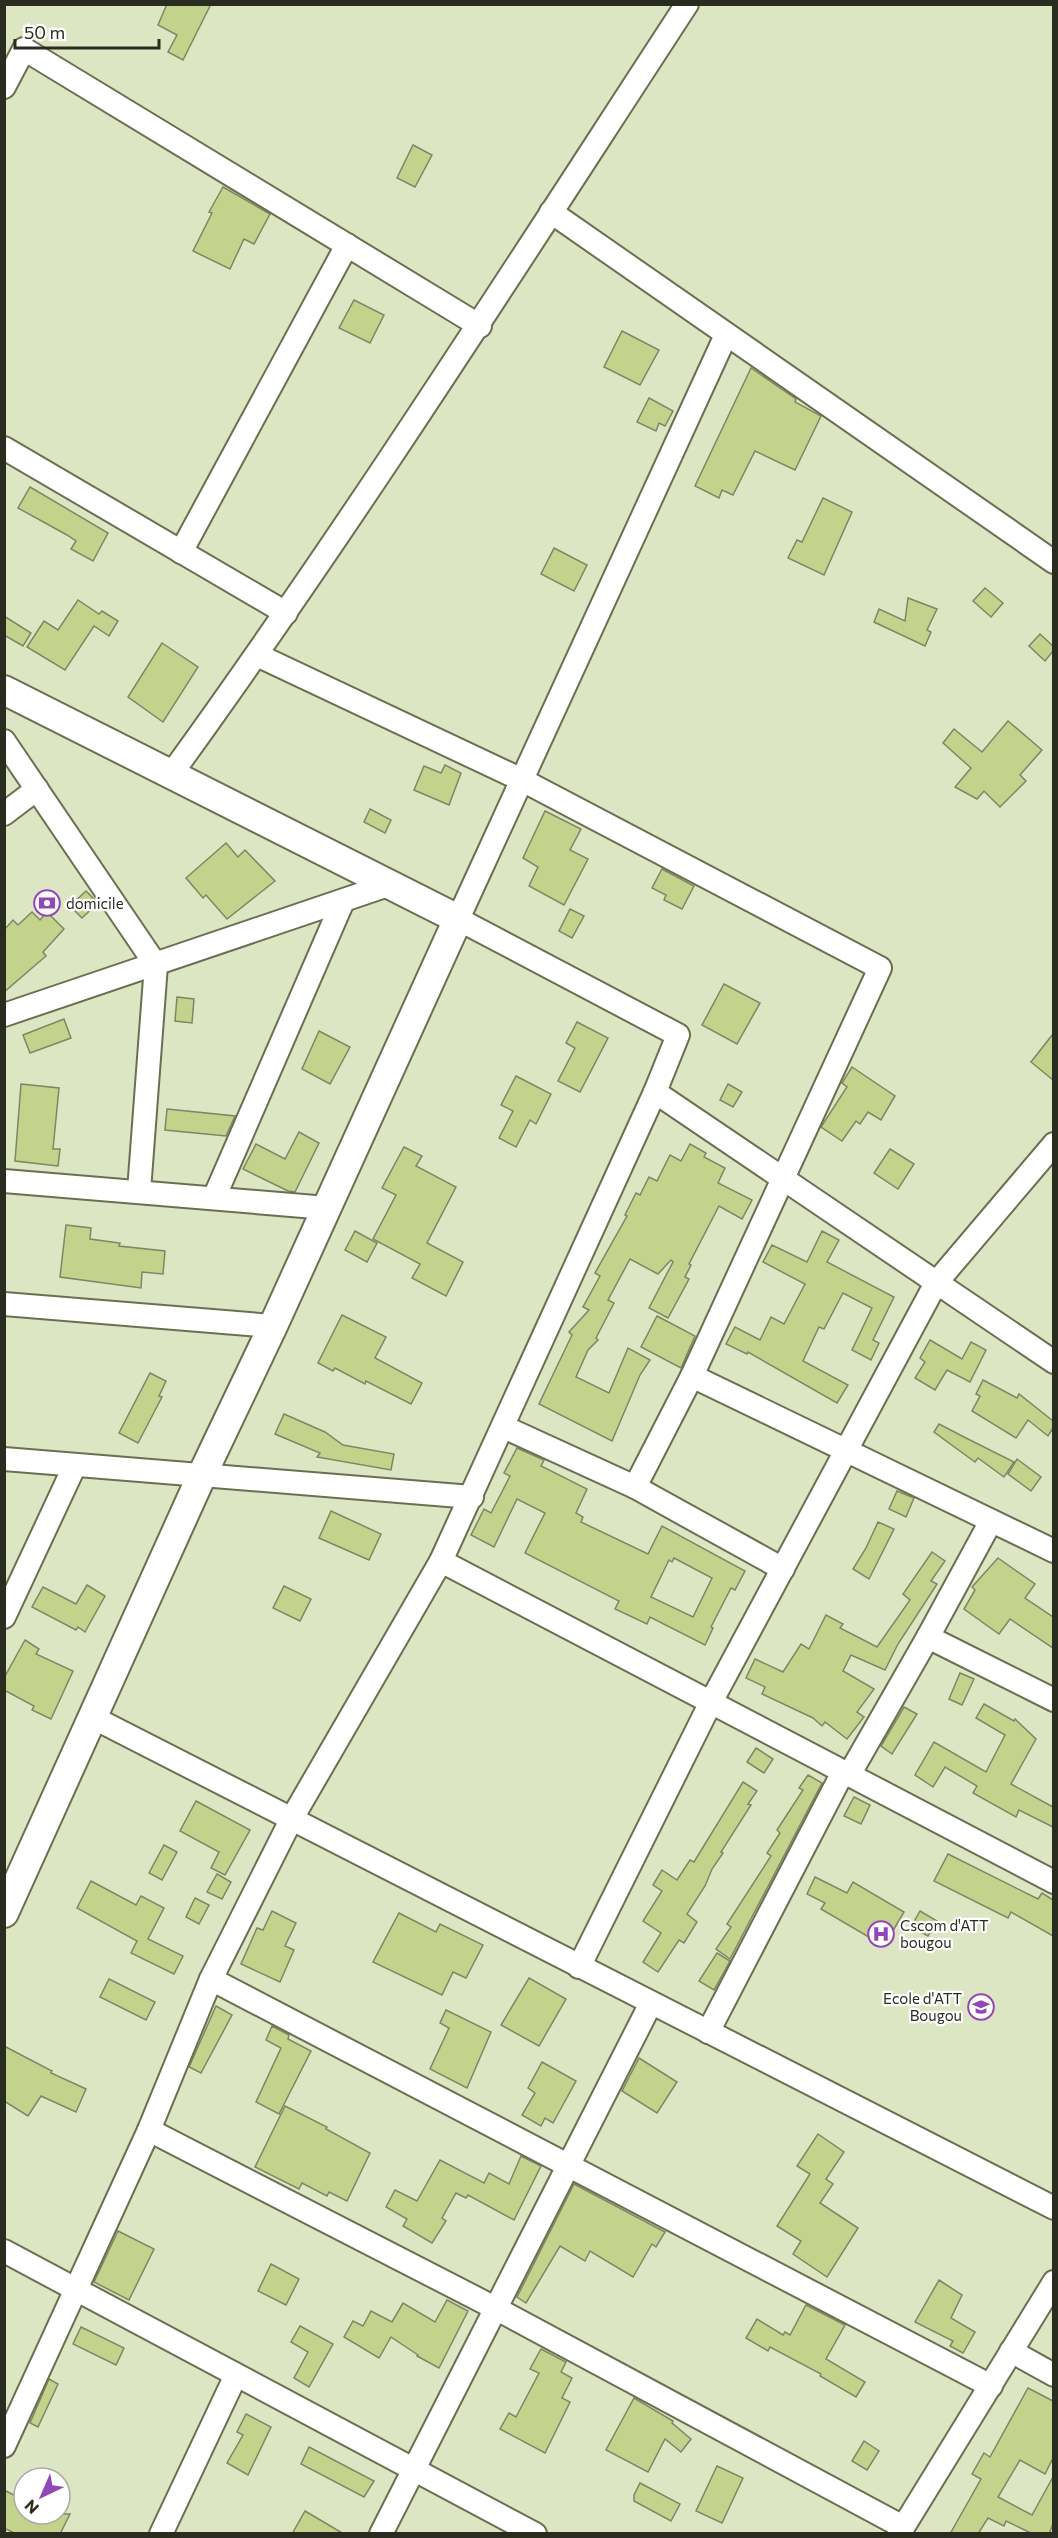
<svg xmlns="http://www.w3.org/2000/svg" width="1058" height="2538" font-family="Commissioner,sans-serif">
	<rect width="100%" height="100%" fill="#dde6c3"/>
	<g fill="#c4d38c" stroke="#7e8665" stroke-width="1.5" fill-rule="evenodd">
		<polygon points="167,4 211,4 183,60 168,52 177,35 158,25"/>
		<polygon points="413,145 432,155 415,187 397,178"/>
		<polygon points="223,187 270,214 254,244 244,239 230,269 193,251 212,213 209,212"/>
		<polygon points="354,300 384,315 370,343 339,328"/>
		<polygon points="622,331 659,350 640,385 604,367"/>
		<polygon points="751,368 796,399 795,402 821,416 795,470 755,451 733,495 722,490 719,498 695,486"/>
		<polygon points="649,398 673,411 665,426 659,423 656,431 637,422"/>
		<polygon points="30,487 108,533 93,561 71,549 76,541 67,535 18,508"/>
		<polygon points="823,498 852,512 824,575 788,558 797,540 802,542"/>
		<polygon points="554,548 587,565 574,591 541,574"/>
		<polygon points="985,588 1003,603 991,617 973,601"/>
		<polygon points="908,598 937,609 927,630 931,632 925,646 874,622 879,609 905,621"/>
		<polygon points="78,600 99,614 102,611 118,621 109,636 94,626 65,670 27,647 44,621 58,630"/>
		<polygon points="4,616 31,633 23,646 4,635"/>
		<polygon points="1040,634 1053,646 1053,651 1045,661 1029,646"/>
		<polygon points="162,643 198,667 163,722 128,697"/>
		<polygon points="1008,721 1042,750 1020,775 1026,781 1000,807 984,791 977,799 955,787 971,768 943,743 954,729 982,752"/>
		<polygon points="445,765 461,773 449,805 414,790 424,766 441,773"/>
		<polygon points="370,809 391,820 385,833 364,822"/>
		<polygon points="545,811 581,829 570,850 588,859 564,905 529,886 538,867 523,858"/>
		<polygon points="226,843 238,857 245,850 275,881 227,919 206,895 203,898 186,878"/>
		<polygon points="662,869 694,886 682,909 664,900 666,895 652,888"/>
		<polygon points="86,891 98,903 82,918 70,906"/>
		<polygon points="570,909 584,916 572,938 559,931"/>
		<polygon points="32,912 40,920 47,912 64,929 43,952 46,956 4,992 4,930 13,920 18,925"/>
		<polygon points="724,984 760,1003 737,1044 702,1025"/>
		<polygon points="177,997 194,999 192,1023 175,1021"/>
		<polygon points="64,1019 71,1038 30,1053 23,1035"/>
		<polygon points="577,1022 608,1038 580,1092 558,1081 575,1048 566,1043"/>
		<polygon points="319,1031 350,1047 330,1084 302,1069"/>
		<polygon points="1053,1034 1053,1080 1031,1062"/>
		<polygon points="852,1067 895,1096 881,1120 868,1112 860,1124 856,1121 842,1141 821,1127 847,1087 842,1083"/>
		<polygon points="516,1076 551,1094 536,1124 530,1120 516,1147 499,1138 513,1111 501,1105"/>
		<polygon points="21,1084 59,1088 53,1149 60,1149 58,1166 15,1161"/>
		<polygon points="728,1084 742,1092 733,1107 720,1100"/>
		<polygon points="167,1109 235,1116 226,1136 165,1130"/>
		<polygon points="299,1132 319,1143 295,1192 288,1191 243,1169 256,1144 285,1159"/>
		<polygon points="690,1144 706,1153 704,1157 725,1168 718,1183 752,1200 742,1219 719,1206 689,1264 691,1265 685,1277 689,1279 668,1318 649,1308 673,1262 671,1260 658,1274 630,1259 608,1300 614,1303 596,1338 598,1340 588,1350 576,1377 609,1393 628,1348 650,1360 640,1375 612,1441 539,1404 572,1335 569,1332 589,1310 583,1307 600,1276 595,1273 627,1216 625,1215 636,1193 640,1195 649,1177 657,1181 670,1155 681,1161"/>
		<polygon points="404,1147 422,1156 416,1166 456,1187 427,1243 463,1262 446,1296 412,1278 420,1264 373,1239 396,1195 382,1188"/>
		<polygon points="890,1149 914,1164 898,1189 874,1173"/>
		<polygon points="66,1225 91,1228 90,1239 120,1243 119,1246 165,1251 163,1274 142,1272 141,1288 60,1277"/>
		<polygon points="355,1231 377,1243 367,1262 345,1250"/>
		<polygon points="822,1231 839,1240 827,1262 894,1297 873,1340 879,1343 871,1360 852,1350 872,1308 843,1293 824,1329 819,1327 803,1361 848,1385 837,1403 748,1352 747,1354 726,1344 735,1327 760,1340 771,1317 784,1324 805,1284 763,1262 772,1245 807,1262"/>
		<polygon points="342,1315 386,1337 375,1358 422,1383 411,1404 366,1381 365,1384 335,1368 333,1371 318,1363"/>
		<polygon points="657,1316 695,1336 681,1368 641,1347"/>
		<polygon points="930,1340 962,1359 971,1342 986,1350 970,1382 947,1370 935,1390 915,1378 925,1362 920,1358"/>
		<polygon points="150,1373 166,1381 159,1396 162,1397 138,1443 119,1433"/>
		<polygon points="983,1380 1017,1398 1019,1394 1053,1421 1053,1428 1048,1436 1028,1420 1016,1438 972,1411 980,1396 976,1394"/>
		<polygon points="284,1414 325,1432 343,1445 394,1454 391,1470 317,1457 320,1453 275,1434"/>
		<polygon points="939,1424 964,1437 1014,1462 1004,1477 978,1458 975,1462 934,1432"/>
		<path d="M 517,1448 L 544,1460 L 541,1466 L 587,1489 L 576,1513 L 583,1517 L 581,1522 L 648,1554 L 662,1526 L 745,1571 L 735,1590 L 731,1588 L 711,1627 L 713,1628 L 705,1645 L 650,1617 L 647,1624 L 615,1609 L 619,1601 L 525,1553 L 545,1513 L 517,1499 L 494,1547 L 471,1535 L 484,1509 L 491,1513 L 510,1476 L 504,1473 ZM 674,1558 L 712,1578 L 693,1617 L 651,1597 L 669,1560 L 672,1562 Z"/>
		<polygon points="1017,1459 1041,1477 1031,1491 1008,1474"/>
		<polygon points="897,1491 914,1498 906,1517 889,1509"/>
		<polygon points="331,1511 381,1534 369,1560 319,1538"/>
		<polygon points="878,1522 894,1529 869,1579 853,1569 866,1548"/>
		<polygon points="932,1552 945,1561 931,1581 937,1584 898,1644 885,1670 851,1655 843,1671 874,1689 857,1712 864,1717 847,1739 825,1722 822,1726 813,1718 762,1694 765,1687 746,1678 755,1659 783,1672 801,1644 809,1649 826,1615 843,1624 840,1628 877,1647 910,1600 903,1594"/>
		<polygon points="998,1558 1035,1584 1025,1598 1053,1617 1053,1648 1010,1619 999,1634 964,1609 975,1590 972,1587"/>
		<polygon points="87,1585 105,1596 85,1632 78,1627 76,1630 32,1607 43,1587 76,1604"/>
		<polygon points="284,1586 311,1599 300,1621 273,1608"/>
		<polygon points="25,1640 39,1649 36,1654 73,1671 51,1719 32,1710 34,1706 4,1690 4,1678"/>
		<polygon points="960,1673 974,1679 962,1705 949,1699"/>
		<polygon points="984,1704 1014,1721 1015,1719 1036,1739 1011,1784 1053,1807 1053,1827 1019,1810 1016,1817 973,1793 977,1786 945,1767 933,1787 915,1775 934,1742 986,1772 1005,1735 976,1718"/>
		<polygon points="904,1707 917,1714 892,1754 881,1746"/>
		<polygon points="756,1748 773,1759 764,1773 747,1762"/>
		<polygon points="808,1775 822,1783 730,1959 716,1949 731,1927 727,1924 771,1856 767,1853 780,1833 777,1830 803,1790 799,1788"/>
		<polygon points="743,1782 757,1791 748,1804 751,1805 721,1852 723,1853 712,1869 705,1886 687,1914 697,1922 684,1943 679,1940 658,1972 643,1962 661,1933 643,1921 662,1891 653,1885 662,1870 677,1880 690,1860 694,1862"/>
		<polygon points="854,1797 870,1805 861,1824 844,1816"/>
		<polygon points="196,1801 250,1830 225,1875 211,1868 219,1852 180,1831"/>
		<polygon points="164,1845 177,1852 162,1880 149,1873"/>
		<polygon points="948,1854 1038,1899 1042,1893 1053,1900 1053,1936 1011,1912 1008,1918 934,1881"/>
		<polygon points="217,1874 231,1882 222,1899 207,1892"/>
		<polygon points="815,1877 847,1893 853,1882 904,1912 884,1946 821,1909 825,1903 807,1894"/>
		<polygon points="91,1881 136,1905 141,1896 164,1908 148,1939 183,1956 174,1974 131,1953 137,1941 77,1908"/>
		<polygon points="195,1898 209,1905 199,1924 186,1917"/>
		<polygon points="272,1911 296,1923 285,1946 294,1950 280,1982 241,1964 257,1928 263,1930"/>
		<polygon points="920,1911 937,1921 928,1936 911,1927"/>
		<polygon points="399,1913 436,1932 440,1924 483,1945 466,1978 453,1972 442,1995 373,1962"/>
		<polygon points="717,1953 730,1961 714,1990 699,1981"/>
		<polygon points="529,1978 566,1999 539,2046 501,2025"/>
		<polygon points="109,1979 155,2002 146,2020 100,1997"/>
		<polygon points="216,2006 232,2015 201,2073 189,2067"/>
		<polygon points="446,2010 491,2032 467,2088 430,2069 449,2028 440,2023"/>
		<polygon points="272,2026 289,2035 288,2039 311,2051 279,2114 256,2102 281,2048 266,2040"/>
		<polygon points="4,2046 52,2071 51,2073 86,2089 76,2112 41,2096 28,2116 4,2101"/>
		<polygon points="639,2058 677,2082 657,2113 622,2091"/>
		<polygon points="542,2062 576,2081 553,2123 545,2118 541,2126 522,2115 535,2093 528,2088"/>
		<polygon points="285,2106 327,2127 326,2129 370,2153 347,2201 329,2192 327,2196 302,2183 299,2189 255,2167"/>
		<polygon points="818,2134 844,2152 826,2179 833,2184 820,2203 858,2228 827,2277 793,2254 801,2241 777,2226 810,2174 797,2166"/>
		<polygon points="521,2156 541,2166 514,2220 468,2195 466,2198 456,2193 442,2218 446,2221 432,2243 403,2226 407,2219 386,2207 395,2190 417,2201 440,2160 484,2183 489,2173 509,2184"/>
		<polygon points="574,2184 665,2232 656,2247 652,2244 633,2277 590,2251 585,2261 560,2246 526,2303 517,2297"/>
		<polygon points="118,2231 154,2249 129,2300 94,2282"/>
		<polygon points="271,2264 299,2279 286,2305 258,2291"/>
		<polygon points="939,2280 962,2295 951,2318 975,2332 963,2353 950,2346 953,2341 915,2322"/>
		<polygon points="447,2300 468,2311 439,2368 417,2356 418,2355 391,2337 379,2358 344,2337 353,2321 363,2326 371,2311 392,2322 403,2303 435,2322"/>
		<polygon points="806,2305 845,2325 826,2359 865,2382 856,2397 820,2376 821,2374 770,2347 768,2351 746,2338 757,2319 783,2335 785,2332 790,2335"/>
		<polygon points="300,2326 333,2344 309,2387 294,2378 308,2352 291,2342"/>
		<polygon points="81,2327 124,2348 116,2365 73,2344"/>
		<polygon points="541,2349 566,2362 561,2372 572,2378 562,2398 570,2402 545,2453 500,2429 509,2413 516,2417 539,2373 530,2369"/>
		<polygon points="49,2379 58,2384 38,2427 30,2423"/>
		<polygon points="1028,2388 1053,2401 1053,2458 1045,2474 1020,2460 998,2497 1032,2515 1053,2477 1053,2524 1049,2534 1033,2534 1006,2521 1004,2526 988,2518 978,2534 950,2534 981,2479 972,2474 984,2453 990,2457"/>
		<polygon points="634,2398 673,2421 672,2423 691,2439 681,2452 665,2439 648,2472 606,2450"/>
		<polygon points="246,2414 271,2427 248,2475 227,2463 243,2435 237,2432"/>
		<polygon points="864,2441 879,2451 867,2470 852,2461"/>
		<polygon points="309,2447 374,2481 364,2497 301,2464"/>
		<polygon points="717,2466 743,2478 722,2523 696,2511"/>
		<polygon points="640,2483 680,2504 671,2521 634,2501 634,2495"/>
		<polygon points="4,2490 24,2500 24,2514 70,2514 60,2534 16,2534 4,2528"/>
		<polygon points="305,2511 344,2534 292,2534"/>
	</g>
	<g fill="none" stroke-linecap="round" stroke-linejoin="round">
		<g stroke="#697051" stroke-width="26">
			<g id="minor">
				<polyline points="4,87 24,49 480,326"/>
				<polyline points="551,212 1054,562"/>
				<polyline points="4,448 286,613"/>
				<polyline points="181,552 347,245"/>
				<polyline points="257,655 522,780 880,968 692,1376 635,1487"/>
				<polyline points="4,741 156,965 139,1191"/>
				<path d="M 172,773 C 353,523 518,263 687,4"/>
				<polyline points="4,814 37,789"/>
				<polyline points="4,1015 388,885"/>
				<polyline points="655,1092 1054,1362"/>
				<polyline points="4,1181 327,1208"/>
				<polyline points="214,1198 343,901"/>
				<polyline points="4,1304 273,1326"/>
				<polyline points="692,1376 1054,1551"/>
				<polyline points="504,1427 635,1487 783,1569"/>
				<polyline points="4,1459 472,1497"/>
				<polyline points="441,1561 1054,1882"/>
				<polyline points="4,1617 75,1465"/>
				<polyline points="928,1637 1054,1700"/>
				<polyline points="94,1718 1054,2208"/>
				<polyline points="849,1775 928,1637 991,1521"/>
				<polyline points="579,1967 711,1702 936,1283 1054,1144"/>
				<polyline points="211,1979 991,2386"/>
				<polyline points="708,2032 843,1772"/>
				<polyline points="149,2130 497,2309 903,2527"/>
				<polyline points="4,2251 535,2534"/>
				<polyline points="1011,2351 1054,2375"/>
				<polyline points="4,2446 149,2130 211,1979 291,1820 441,1561 655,1092 678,1035 458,919 726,335"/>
				<polyline points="161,2534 236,2375"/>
				<polyline points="381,2534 651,2003"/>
				<polyline points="899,2534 1054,2282"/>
			</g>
		</g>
		<g stroke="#697051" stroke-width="32">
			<polyline id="tertiary" points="4,690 458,919 273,1326 202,1475 4,1913"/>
		</g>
		<use href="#minor" stroke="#fff" stroke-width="22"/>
		<use href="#tertiary" stroke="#fff" stroke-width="28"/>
	</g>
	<defs>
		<g id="bank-ring" transform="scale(1.35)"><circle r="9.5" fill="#fff" stroke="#9346b7" stroke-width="1.5"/><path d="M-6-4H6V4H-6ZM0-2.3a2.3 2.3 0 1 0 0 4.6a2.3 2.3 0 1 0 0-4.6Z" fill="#9346b7"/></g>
		<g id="hospital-ring" transform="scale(1.35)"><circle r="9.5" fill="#fff" stroke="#9346b7" stroke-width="1.5"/><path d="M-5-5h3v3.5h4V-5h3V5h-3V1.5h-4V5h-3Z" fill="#9346b7"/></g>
		<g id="school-ring" transform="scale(1.35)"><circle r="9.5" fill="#fff" stroke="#9346b7" stroke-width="1.5"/><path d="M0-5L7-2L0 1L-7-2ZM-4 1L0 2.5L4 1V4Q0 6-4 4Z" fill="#9346b7"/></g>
	</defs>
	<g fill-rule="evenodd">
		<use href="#bank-ring" x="47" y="903"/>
		<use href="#hospital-ring" x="881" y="1934"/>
		<use href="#school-ring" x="981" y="2007"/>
	</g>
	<g text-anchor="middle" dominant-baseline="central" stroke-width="4.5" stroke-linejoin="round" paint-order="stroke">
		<g font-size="15" fill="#292c1f" stroke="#fff" text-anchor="start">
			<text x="66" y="903">domicile</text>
			<text x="900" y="1925">Cscom d'ATT<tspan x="900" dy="17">bougou</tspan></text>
			<text x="962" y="1998" text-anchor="end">Ecole d'ATT<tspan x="962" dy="17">Bougou</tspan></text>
		</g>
	</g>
	<rect width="1058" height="2538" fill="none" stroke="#292c1f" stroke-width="12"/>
	<g transform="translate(42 2496) rotate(224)"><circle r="28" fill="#ffffff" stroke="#a9aba5" stroke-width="1.5"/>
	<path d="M0-4.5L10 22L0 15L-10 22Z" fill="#9346b7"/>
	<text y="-9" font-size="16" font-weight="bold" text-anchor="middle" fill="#292c1f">N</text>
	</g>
	<path d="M15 39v9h144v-9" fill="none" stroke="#292c1f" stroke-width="3"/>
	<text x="24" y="39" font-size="18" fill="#292c1f" stroke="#ffffff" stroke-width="4.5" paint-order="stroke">50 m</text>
</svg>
